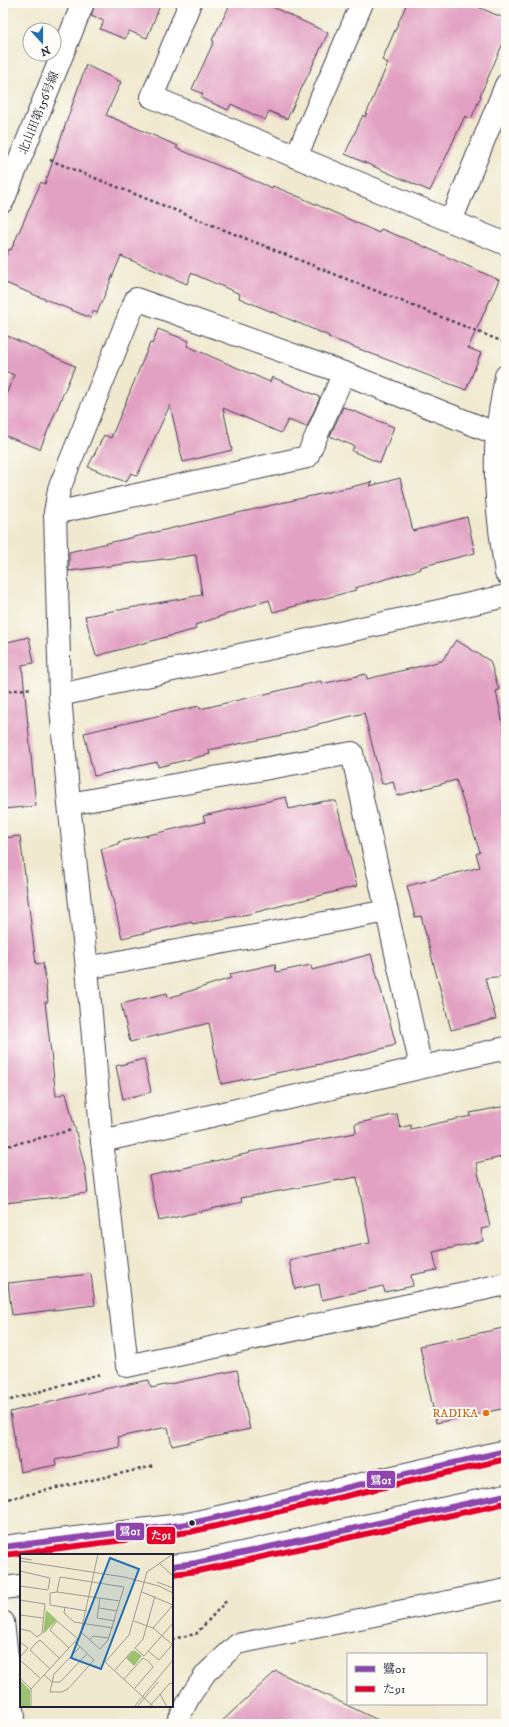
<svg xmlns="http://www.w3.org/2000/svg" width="509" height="1727" font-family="'IM FELL DW Pica','Noto Serif JP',serif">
	<rect width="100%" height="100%" fill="#fdfcf7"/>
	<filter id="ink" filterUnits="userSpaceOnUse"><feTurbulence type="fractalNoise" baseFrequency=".025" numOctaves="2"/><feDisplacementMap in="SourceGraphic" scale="8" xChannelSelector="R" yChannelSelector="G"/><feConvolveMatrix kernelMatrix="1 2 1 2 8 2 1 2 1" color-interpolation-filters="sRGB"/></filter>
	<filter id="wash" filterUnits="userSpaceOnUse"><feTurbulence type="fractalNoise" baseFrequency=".012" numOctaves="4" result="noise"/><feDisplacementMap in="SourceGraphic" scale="16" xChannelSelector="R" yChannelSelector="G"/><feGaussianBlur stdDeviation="0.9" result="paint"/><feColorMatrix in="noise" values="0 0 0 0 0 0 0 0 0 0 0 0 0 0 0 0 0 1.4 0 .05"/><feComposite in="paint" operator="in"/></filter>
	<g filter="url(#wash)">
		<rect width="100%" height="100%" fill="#f0e9cf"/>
		<g id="blocks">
			<g fill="#e2a0c2">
				<polygon points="95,3 161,3 147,38 129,31 125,39 100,29 104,21 91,16"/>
				<polygon points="231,3 264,3 328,33 287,119 269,111 265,120 231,104 228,110 201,98 203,94 192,89 214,41 212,40"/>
				<polygon points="407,3 469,3 506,19 506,36 480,96 481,96 471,119 465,116 430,191 345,154 363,115 365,117 388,63 382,60"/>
				<polygon points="86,65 121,82 106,115 178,146 176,148 272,188 273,186 302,198 379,233 381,229 416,243 499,280 468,348 481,353 466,390 328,337 329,336 239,298 240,294 191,273 187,284 121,256 97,313 93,311 91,318 3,282 3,263 9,249 11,250 41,182 45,184"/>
				<polygon points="158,329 189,341 187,346 270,382 272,377 320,397 307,427 288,420 281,433 223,408 232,450 183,462 170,405 137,476 131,473 126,482 88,467 104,435 111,438 150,343 152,344"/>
				<polygon points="3,334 75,366 40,449 3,435 3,402 14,375 3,370"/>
				<polygon points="343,407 394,427 380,463 352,451 354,446 330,436"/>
				<polygon points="400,478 413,531 467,517 475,553 420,567 421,569 355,588 356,590 273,612 269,600 195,625 196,629 96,656 85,616 202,595 196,555 69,571 69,552 372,482 370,486"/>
				<polygon points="29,637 34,663 22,665 36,806 3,809 3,643"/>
				<polygon points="456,640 490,661 499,690 496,691 506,739 506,976 485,978 496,1019 451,1030 421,916 415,917 407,886 480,867 476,854 480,852 456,780 397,796 393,781 382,784 364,713 318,724 318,725 287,734 209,750 210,754 158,767 157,762 94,776 84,733 199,706 200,709 321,681 322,684 366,674 367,679 442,661"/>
				<polygon points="286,797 289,809 325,801 336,801 357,886 249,914 192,924 192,922 122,938 101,849 118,844 118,842 205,822 203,816"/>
				<polygon points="20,836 36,964 43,963 48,1002 45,1002 56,1096 66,1093 85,1168 88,1193 6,1203 3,1174 3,838"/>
				<polygon points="371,954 396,1044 392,1046 331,1062 221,1084 209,1023 130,1042 121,1004 167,993 168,998 231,978 230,974 275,964 276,972 311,965 312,970"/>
				<polygon points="144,1059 151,1092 123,1099 116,1066"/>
				<polygon points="506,1106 506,1156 476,1163 490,1227 481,1229 483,1241 433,1252 437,1270 411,1275 413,1286 385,1292 383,1286 322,1300 319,1284 295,1289 289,1260 370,1243 357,1177 241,1198 242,1202 159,1221 149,1176 250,1153 249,1152 356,1133 355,1124 397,1114 400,1128 411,1125 411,1129 471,1116 470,1113"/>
				<polygon points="91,1274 95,1305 12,1315 8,1283"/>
				<polygon points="503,1328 506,1343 506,1408 436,1423 420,1346"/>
				<polygon points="237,1370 250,1429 172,1446 168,1427 118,1437 120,1447 55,1460 56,1465 20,1472 10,1412 104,1389 149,1380 151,1388"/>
				<polygon points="276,1671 386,1724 219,1724"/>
			</g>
		</g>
	</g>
	<g filter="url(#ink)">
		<use href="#blocks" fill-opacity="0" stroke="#414051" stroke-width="1"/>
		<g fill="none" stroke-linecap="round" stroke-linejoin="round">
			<g stroke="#414051" stroke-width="22">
				<polyline id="service" points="176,1724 191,1695 206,1673 237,1644 506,1589"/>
			</g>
			<g stroke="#414051" stroke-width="24">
				<g id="pedestrian">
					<polyline points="3,201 83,3"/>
					<polyline points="3,1622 14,1717 10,1724"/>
				</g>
			</g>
			<g stroke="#414051" stroke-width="24">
				<g id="minor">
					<polyline points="190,3 152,97 506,244"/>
					<polyline points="296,157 362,3"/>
					<polyline points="451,221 506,85"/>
					<polyline points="497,434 344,373 136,299 59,489 55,513 60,695 69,804 87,968 102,1141 127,1366 506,1284"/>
					<polyline points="55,513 307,457 344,373"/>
					<polyline points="60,695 506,596"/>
					<polyline points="69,804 352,753 421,1067"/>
					<polyline points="87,968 387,911"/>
					<polyline points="102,1141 506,1048"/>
				</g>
			</g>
			<g stroke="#414051" stroke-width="24">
				<path id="tertiary" d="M 506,376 C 503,395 499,414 497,433 C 493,479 499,527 506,573"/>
			</g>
			<g stroke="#414051" stroke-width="24">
				<g id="secondary">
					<polyline points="3,1547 188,1524 506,1451"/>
					<polyline points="172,1566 196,1563 506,1495"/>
					<polyline points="3,1588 21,1586"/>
				</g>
			</g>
			<g stroke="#414051" stroke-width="2.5" stroke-dasharray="3 3" stroke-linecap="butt">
				<polyline points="50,160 506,343"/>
				<polyline points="3,692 32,688"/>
				<polyline points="3,1147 72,1130"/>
				<polyline points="3,1387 7,1401 100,1374"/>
				<polyline points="3,1500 154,1466"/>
				<polyline points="172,1639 196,1634 228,1599"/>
			</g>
			<use href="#service" stroke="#fff" stroke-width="20"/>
			<use href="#pedestrian" stroke="#fff" stroke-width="22"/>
			<use href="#minor" stroke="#fff" stroke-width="22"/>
			<use href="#tertiary" stroke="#fff" stroke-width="22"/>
			<use href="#secondary" stroke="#fff" stroke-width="22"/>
			<g stroke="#fdfcf7" stroke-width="9">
				<g id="bus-1">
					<polyline points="3,1547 188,1524 506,1451"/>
					<polyline points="172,1566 196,1563 506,1495"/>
				</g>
			</g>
			<g stroke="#fdfcf7" stroke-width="9">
				<g id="bus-2">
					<polyline points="4,1555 190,1532 506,1459"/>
					<polyline points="173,1574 198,1571 506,1503"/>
				</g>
			</g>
			<use href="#bus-1" stroke="#8e44ad" stroke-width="6"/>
			<use href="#bus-2" stroke="#e4002b" stroke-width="6"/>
		</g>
	</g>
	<circle fill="#e8710a" stroke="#fdfcf7" stroke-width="1.5" cx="486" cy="1413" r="4"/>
	<circle fill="#22223b" stroke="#fdfcf7" stroke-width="1.5" cx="192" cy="1523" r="3.5"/>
	<g text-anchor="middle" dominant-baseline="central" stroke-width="4" stroke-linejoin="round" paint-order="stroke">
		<g font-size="12" fill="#22223b" stroke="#fdfcf7">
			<text transform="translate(39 113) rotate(-68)">北山田第156号線</text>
		</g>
		<g font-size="12" fill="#c56008" stroke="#fdfcf7" text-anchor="end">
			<text x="478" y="1413">RADIKA</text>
		</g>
	</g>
	<g transform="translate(20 1554)">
		<rect width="153" height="153" fill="#f0e9cf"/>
		<path d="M 26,56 L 37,66 L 23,80 ZM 114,96 L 122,102 L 114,112 L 106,104 ZM 0,126 L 10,136 L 10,153 L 0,153 Z" fill="#9bc36f"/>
		<path fill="none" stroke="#9e9994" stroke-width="1" d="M 0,4 L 12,6M 0,7 L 104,23 L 139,32 L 153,39M 139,9 L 153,22M 0,17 L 30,24 L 28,36 L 0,32M 137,28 L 153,34M 37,38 L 40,23 L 104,33 L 88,86 L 80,95 L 62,79M 122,38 L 153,51M 135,42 L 123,85 L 115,94 L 124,102 L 153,69M 80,44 L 77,64 L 95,67M 0,46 L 25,50 L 22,79 L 17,83 L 10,77 L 0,75M 45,53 L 44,59 L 54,68 L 93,74M 79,54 L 97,57M 67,57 L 30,51 L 30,39 L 37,38 L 100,47M 0,61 L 23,64M 114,67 L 133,74 L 153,91M 133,74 L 153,51M 69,86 L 73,82 L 89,84M 0,88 L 8,94 L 0,103M 55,88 L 74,106 L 48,135 L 42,138 L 30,138 L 34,120 L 60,93M 49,94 L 30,76 L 37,67 L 58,85M 128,97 L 139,106 L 153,90M 0,106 L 20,124M 30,115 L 10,96 L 15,90 L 20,86 L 39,104M 95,116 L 112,97M 24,121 L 32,128 L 40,128 L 67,100M 0,124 L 11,135 L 60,82 L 78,0M 104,125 L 123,104 L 128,107 L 133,113 L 115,134M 11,135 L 11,153M 140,140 L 147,153M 114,153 L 153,106M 117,153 L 138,128M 129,153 L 150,129 L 153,130M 134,153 L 85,108 L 109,81 L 127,18 L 153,0"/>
		<path fill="#1f6fb2" fill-opacity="0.15" stroke="#1f6fb2" stroke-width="2" d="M 90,4 L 119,15 L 81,115 L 51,104 Z"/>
		<rect width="153" height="153" fill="none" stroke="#22223b" stroke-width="2"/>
	</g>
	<g stroke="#fdfcf7" stroke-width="1.5">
		<rect x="366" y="1470" width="30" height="19" rx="4" fill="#8e44ad"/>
		<rect x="115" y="1522" width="30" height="19" rx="4" fill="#8e44ad"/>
		<rect x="146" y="1526" width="30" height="19" rx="4" fill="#e4002b"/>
	</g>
	<g font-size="11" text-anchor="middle" font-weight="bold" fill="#fff">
		<text x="381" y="1484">鷺01</text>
		<text x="130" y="1535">鷺01</text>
		<text x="161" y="1539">た91</text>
	</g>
	<rect width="509" height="1727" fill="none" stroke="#fdfcf7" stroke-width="16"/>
	<rect x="347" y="1653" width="140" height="52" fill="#fdfcf7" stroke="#a5a5ac"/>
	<rect x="355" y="1666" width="20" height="6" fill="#8e44ad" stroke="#a5a5ac"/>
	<text x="383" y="1673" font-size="12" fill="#22223b">鷺01</text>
	<rect x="355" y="1686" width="20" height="6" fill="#e4002b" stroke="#a5a5ac"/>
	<text x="383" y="1693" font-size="12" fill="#22223b">た91</text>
	<g transform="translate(42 42) rotate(159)"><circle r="19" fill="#fdfcf7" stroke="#a5a5ac"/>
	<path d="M0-3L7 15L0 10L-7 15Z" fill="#1f6fb2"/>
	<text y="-6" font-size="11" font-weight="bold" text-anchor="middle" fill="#22223b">N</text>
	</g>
</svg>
